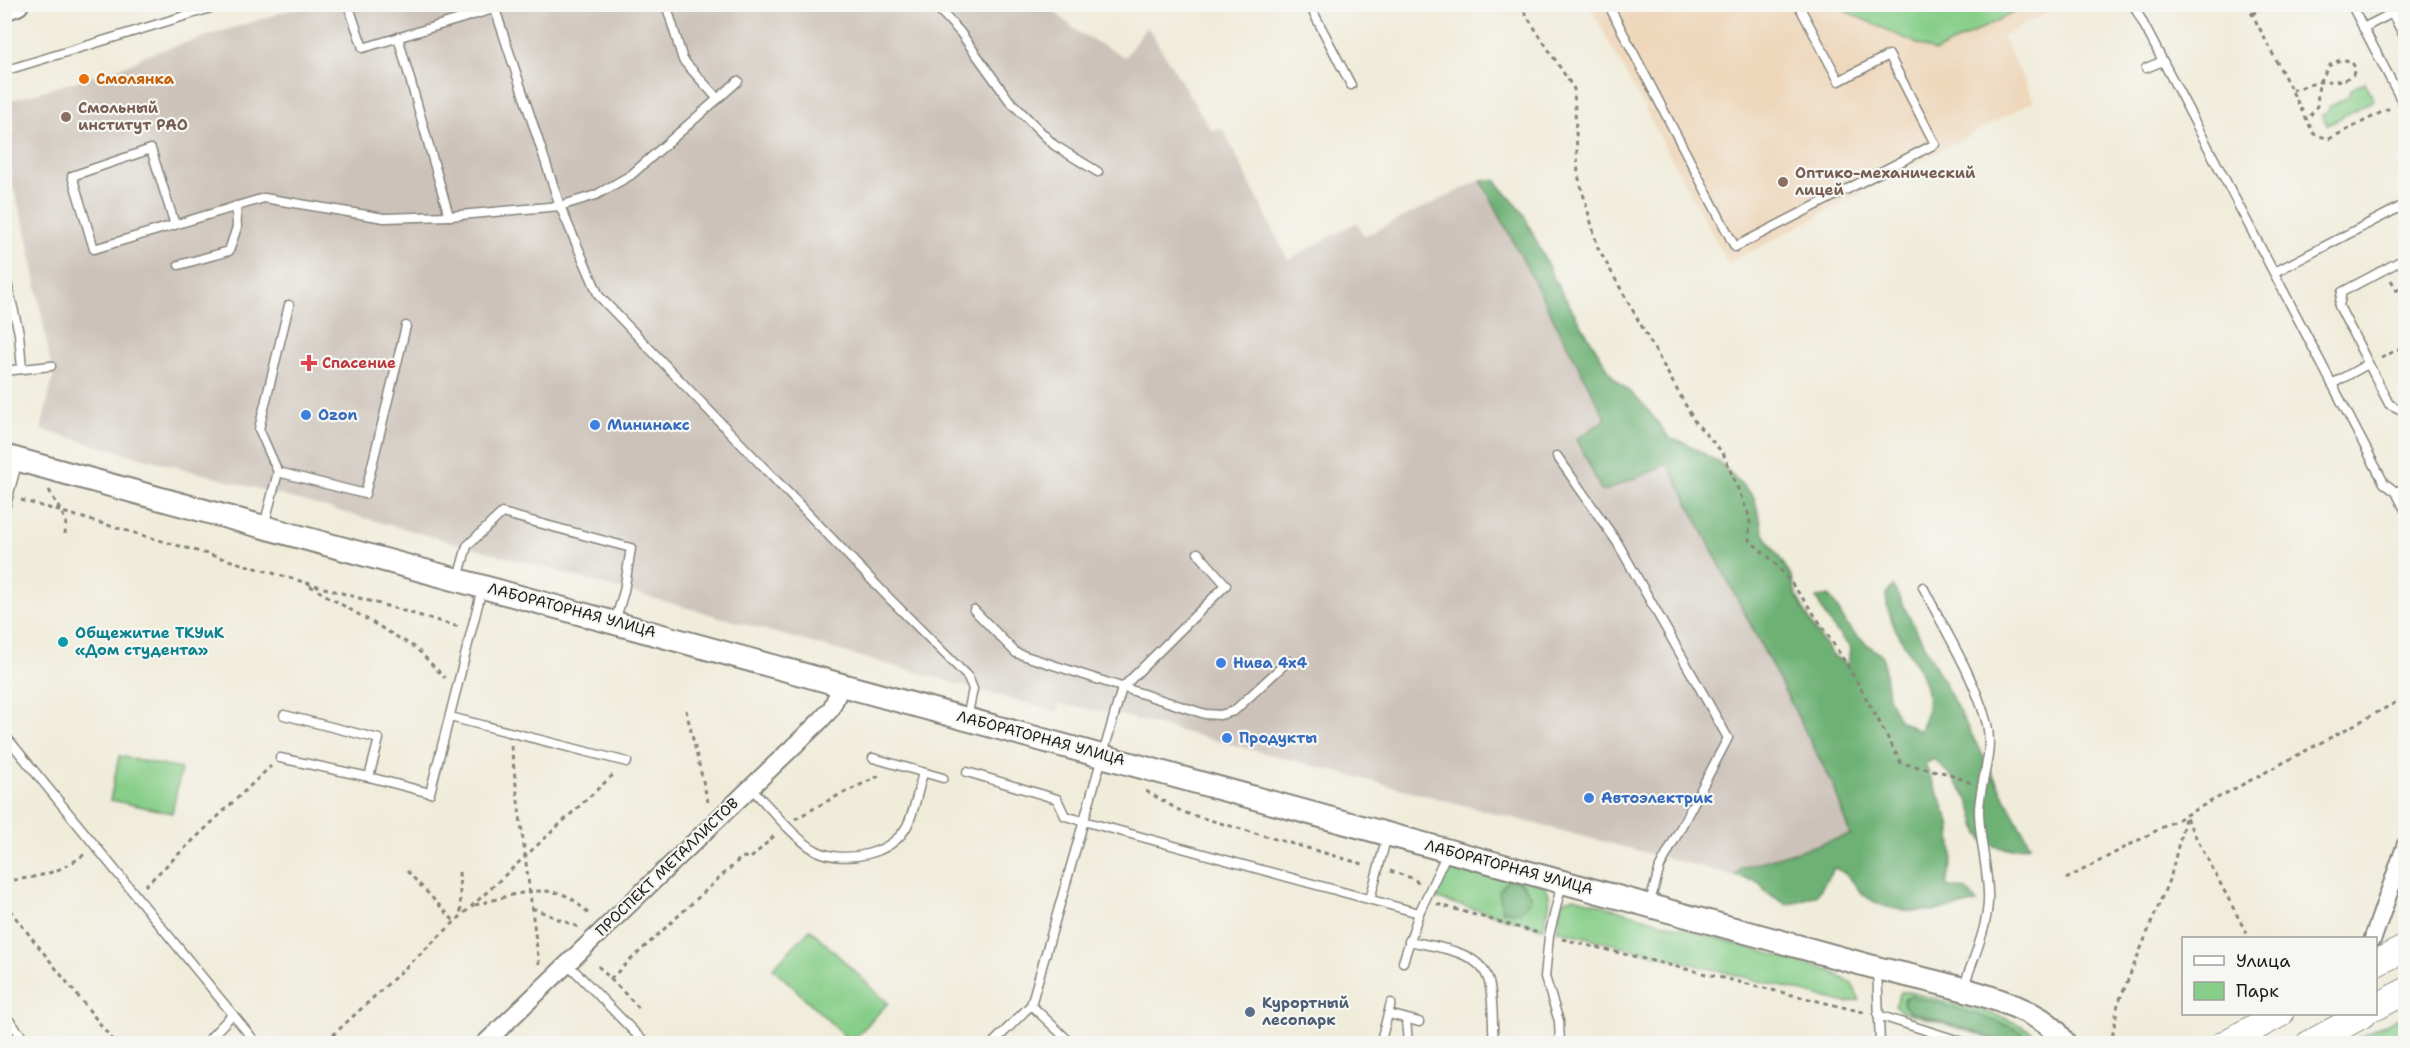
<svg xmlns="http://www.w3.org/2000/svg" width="2410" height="1048" font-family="'Shantell Sans',sans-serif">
	<rect width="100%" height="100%" fill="#f6f6f2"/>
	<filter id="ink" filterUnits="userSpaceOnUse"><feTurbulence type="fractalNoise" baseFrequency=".0167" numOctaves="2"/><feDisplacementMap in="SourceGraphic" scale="12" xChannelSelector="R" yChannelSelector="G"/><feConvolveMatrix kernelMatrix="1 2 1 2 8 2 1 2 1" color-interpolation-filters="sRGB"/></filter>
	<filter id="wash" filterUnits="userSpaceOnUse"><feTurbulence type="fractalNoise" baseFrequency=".008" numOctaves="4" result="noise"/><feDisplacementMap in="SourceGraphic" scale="24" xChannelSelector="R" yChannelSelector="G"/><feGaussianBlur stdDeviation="1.35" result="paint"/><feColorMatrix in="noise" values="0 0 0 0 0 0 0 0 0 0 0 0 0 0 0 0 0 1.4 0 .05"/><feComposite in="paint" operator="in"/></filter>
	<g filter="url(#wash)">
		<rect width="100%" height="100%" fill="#f0ecda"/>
		<polygon fill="#eed7bb" points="1589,5 2064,5 2002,36 2034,101 1728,264"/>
		<polygon fill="#ccc2b9" points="306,5 1047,5 1078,32 1125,57 1147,26 1211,130 1223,129 1288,260 1357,222 1364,236 1481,180 1606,420 1601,492 1668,463 1834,787 1851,835 1742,868 1735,876 1115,714 1060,704 1057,712 467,546 41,430 53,377 27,234 12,184 5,142 4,133 15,131 6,102 100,74 133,63 143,56"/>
		<g fill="#87ce89" stroke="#527552" stroke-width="1.5">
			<polygon points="1843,5 2029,5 1935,52 1847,12"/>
			<polygon points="2365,82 2374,100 2327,125 2322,115 2327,112 2330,106 2349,96 2351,89"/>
			<polygon points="119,756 181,769 172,813 110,800"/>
			<path d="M 1455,860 L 1544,885 C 1555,897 1547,913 1543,928 L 1437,899 L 1443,880 Z"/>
			<polygon points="1574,897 1831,971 1852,984 1860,1000 1847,1003 1557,930 1562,901"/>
			<polygon points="810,929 888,1003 851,1042 773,968"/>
			<path d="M 1901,992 L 1909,992 C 1952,1004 2013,1012 2046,1043 L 1999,1043 L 1978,1034 L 1901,1011 L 1895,1006 Z"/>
			<polygon points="2405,1014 2405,1036 2391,1043 2349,1043"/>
		</g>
		<g fill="#6db175" stroke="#446648" stroke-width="1.5">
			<path d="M 1481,180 L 1495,180 L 1523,213 L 1556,283 L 1613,377 L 1644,405 L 1670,439 L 1684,442 L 1720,463 L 1754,497 L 1764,534 L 1792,577 L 1796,595 L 1816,632 L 1832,655 L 1848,665 L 1850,647 L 1830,624 L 1816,598 L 1830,596 L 1850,630 L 1883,657 L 1888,697 L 1899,720 L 1919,731 C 1950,675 1887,647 1886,594 L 1893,586 L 2030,845 C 2014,850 1988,851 1979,834 C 1975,824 1974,812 1969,802 C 1960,785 1949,773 1934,759 L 1925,764 L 1950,822 L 1953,857 L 1946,886 L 1966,890 L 1977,902 C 1944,912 1894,919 1864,895 C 1850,883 1856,877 1834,868 L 1817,895 L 1787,905 L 1766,892 L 1758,882 L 1735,876 L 1741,868 L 1850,835 L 1834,787 L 1668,464 L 1602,492 L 1577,439 L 1606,419 Z"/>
			<polygon points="1507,880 1520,881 1531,895 1530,902 1520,912 1502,911 1499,891"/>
			<path d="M 1911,996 C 1936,1003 2025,1025 2036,1043 L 2010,1043 L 1909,1011 L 1903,1004 L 1904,999 Z"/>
		</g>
	</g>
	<g filter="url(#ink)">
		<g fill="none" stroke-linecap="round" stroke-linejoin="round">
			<g stroke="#86847b" stroke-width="11">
				<g id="lane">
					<polyline points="348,4 363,48 510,4"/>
					<polyline points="666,4 683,60 718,99"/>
					<polyline points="934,4 960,32 1009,100 1054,145 1098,172"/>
					<polyline points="1309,4 1351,85"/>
					<polyline points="1608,4 1735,247 1935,144 1889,55 1839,81 1798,4"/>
					<polyline points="2133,4 2384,483 2396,492 2406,512"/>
					<polyline points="2351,4 2406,109"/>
					<polyline points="495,9 560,206 599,296 888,597 968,677 973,689 967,718"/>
					<polyline points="2392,13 2406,40"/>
					<polyline points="2363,28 2406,6"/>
					<polyline points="398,37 449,216"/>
					<polyline points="2146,68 2163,61"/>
					<polyline points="7,70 224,4"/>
					<polyline points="175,225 151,149 72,176 94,249 264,198 384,218 449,216 560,206 596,195 631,175 738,81"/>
					<polyline points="2406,258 2342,292 2339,306 2389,404 2406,412"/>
					<polyline points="179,265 229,251 237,227 236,206"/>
					<polyline points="4,270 19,333 22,369"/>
					<polyline points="2275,272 2406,204"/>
					<polyline points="289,305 259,429 278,472 365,494 406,326"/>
					<polyline points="4,371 51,366"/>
					<polyline points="2332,384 2368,364"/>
					<polyline points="1557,456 1617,542 1728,738 1660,867 1649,905"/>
					<polyline points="2396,492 2406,487"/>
					<polyline points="4,512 18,460"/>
					<polyline points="264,526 278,472"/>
					<polyline points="458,578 467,546 502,513 631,548 624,591 615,622"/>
					<path d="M 1923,587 C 1945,631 1974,676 1987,724 C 1994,754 1980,780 1979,810 C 1979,837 1987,864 1988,892 C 1990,924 1973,958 1963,989"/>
					<polyline points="974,610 1016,653 1205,714 1220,715 1234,711 1288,661"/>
					<polyline points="284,715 379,739 369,777 430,793 482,589"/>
					<polyline points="450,717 627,762"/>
					<polyline points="4,734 257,1044"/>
					<polyline points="280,758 369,777"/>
					<polyline points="873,758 943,778"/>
					<polyline points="967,772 1057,799 1065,816 1419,913"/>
					<path d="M 750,787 C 768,805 796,841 817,851 C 845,864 891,855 907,826 C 915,810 918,790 923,773"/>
					<polyline points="1370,899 1387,836"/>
					<path d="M 1409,941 C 1435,947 1481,950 1489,982 C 1494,1001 1492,1024 1494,1044"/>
					<polyline points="1403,962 1419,913 1447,853"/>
					<polyline points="567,963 646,1044"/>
					<polyline points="1877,969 1880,1044"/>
					<polyline points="4,1014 28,1044"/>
					<polyline points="1389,1014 1419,1022"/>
					<polyline points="1878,1015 1969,1044"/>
					<polyline points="1406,1019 1408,1044"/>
					<polyline points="211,1037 232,1015"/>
					<polyline points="992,1044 1031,1005"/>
					<polyline points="1072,1044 1031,1005 1122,688 1226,585 1198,553"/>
					<polyline points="1380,1044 1391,1003"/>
					<polyline points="1560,1044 1559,1021 1545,977 1549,936 1562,883"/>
				</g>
			</g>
			<g stroke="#86847b" stroke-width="20">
				<g id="street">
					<polyline points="2373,938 2406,844"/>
					<polyline points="484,1044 820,721 831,709 842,684"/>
				</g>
			</g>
			<g stroke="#86847b" stroke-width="26">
				<g id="secondary">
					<polyline points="4,9 17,4"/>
					<path d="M 4,456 L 1877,968 C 1921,979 2022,998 2053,1029 C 2058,1033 2061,1039 2065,1044"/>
				</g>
			</g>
			<g stroke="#86847b" stroke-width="28">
				<g id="primary">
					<polyline points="2376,963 2406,948"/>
					<polyline points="2376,1007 2406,991"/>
					<polyline points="2224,1044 2280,1014"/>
					<polyline points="2309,1044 2364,1014"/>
				</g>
			</g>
			<g stroke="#86847b" stroke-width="3" stroke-dasharray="4.5 4.5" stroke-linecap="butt">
				<path d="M 1519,4 L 1574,89 L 1578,175 L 1598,248 L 1695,422 L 1723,453 L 1750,518 L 1749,540 C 1759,549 1771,558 1779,568 C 1828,627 1866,696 1901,763 L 1950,774 L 1971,783"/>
				<polyline points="2247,4 2314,134 2329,139 2390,108"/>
				<polyline points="2252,14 2265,7"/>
				<polyline points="2292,90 2319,82 2344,80 2353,75 2355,68 2352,62 2342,59 2330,65 2319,82 2317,106 2307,120"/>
				<polyline points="2391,280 2406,307"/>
				<polyline points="2396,290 2406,285"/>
				<polyline points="2381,358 2406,345"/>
				<polyline points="49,490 66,521 65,534"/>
				<polyline points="21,500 459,627"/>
				<polyline points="310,586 416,648 445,678"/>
				<polyline points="686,710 708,802"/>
				<polyline points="511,746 539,964"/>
				<polyline points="1146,791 1182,812 1366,865"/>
				<polyline points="2186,818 2249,938"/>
				<polyline points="795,819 831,799 883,774"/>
				<polyline points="407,871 455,922"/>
				<polyline points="1390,871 1415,879 1418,884"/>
				<polyline points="459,872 461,916"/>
				<polyline points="2066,879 2406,697"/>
				<path d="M 4,881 C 36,878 61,873 86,853"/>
				<polyline points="145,886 271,766"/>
				<polyline points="4,903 116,1044"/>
				<polyline points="1437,904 1538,933"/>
				<path d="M 475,905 C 504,898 544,881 572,899 C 579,904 584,910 590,915"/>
				<polyline points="532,908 578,927"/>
				<polyline points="1562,939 1867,1013"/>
				<polyline points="598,966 639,1008"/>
				<polyline points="610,979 742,857 751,858 776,834"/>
				<polyline points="181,1044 198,1040"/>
				<polyline points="329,1044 334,1034 615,773"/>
				<polyline points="2111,1044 2118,1004 2171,875 2185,818"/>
			</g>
			<use href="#lane" stroke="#fff" stroke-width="8"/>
			<use href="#street" stroke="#fff" stroke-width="16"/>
			<use href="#secondary" stroke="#fff" stroke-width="22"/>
			<use href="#primary" stroke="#fff" stroke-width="26"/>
		</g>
	</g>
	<circle fill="#e8710a" stroke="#f6f6f2" stroke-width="2" cx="84" cy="79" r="6"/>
	<g fill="#8d6e63" stroke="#f6f6f2" stroke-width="2">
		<circle cx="66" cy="117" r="6"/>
		<circle cx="1783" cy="182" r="6"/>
	</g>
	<path fill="#e0444e" stroke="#f6f6f2" stroke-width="2" d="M306 354h6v6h6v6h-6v6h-6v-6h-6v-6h6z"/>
	<g fill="#3f7fe0" stroke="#f6f6f2" stroke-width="2">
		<circle cx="306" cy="415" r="6"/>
		<circle cx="595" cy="425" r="6"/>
		<circle cx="1221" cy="663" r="6"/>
		<circle cx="1227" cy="738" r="6"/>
		<circle cx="1589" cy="798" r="6"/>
	</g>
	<circle fill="#0f9aa8" stroke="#f6f6f2" stroke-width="2" cx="63" cy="642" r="6"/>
	<circle fill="#5c6f8a" stroke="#f6f6f2" stroke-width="2" cx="1250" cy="1012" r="6"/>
	<g text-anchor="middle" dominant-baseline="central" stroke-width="4.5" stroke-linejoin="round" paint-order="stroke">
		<g font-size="15" font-weight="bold" fill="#c56008" stroke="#f6f6f2" text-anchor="start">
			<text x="96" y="79">Смолянка</text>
		</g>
		<g font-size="15" font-weight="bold" fill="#785e54" stroke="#f6f6f2" text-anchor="start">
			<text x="78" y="108">Смольный<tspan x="78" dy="17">институт РАО</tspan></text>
			<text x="1795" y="173">Оптико-механический<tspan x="1795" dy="17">лицей</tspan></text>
		</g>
		<g font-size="15" font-weight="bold" fill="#be3a42" stroke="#f6f6f2" text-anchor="start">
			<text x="322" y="363">Спасение</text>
		</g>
		<g font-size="15" font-weight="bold" fill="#366cbe" stroke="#f6f6f2" text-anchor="start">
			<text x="318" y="415">Ozon</text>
			<text x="607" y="425">Мининакс</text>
			<text x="1233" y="663">Нива 4х4</text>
			<text x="1239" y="738">Продукты</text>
			<text x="1601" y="798">Автоэлектрик</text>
		</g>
		<g font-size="15" fill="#1c1c1c" stroke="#f6f6f2">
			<text transform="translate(572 610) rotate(15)">ЛАБОРАТОРНАЯ УЛИЦА</text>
			<text transform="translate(1041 738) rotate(15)">ЛАБОРАТОРНАЯ УЛИЦА</text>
			<text transform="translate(667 867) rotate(-44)">ПРОСПЕКТ МЕТАЛЛИСТОВ</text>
			<text transform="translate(1509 867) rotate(15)">ЛАБОРАТОРНАЯ УЛИЦА</text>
		</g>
		<g font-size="15" font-weight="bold" fill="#0d838f" stroke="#f6f6f2" text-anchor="start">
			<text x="75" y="633">Общежитие ТКУиК<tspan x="75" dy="17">«Дом студента»</tspan></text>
		</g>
		<g font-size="15" font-weight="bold" fill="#4e5e75" stroke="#f6f6f2" text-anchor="start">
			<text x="1262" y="1003">Курортный<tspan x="1262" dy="17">лесопарк</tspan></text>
		</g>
	</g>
	<rect width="2410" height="1048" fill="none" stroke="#f6f6f2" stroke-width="24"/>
	<rect x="2182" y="937" width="195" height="78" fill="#f6f6f2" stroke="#9f9f9c" stroke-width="1.5"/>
	<rect x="2194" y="956" width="30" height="9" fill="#ffffff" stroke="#9f9f9c" stroke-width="1.5"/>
	<text x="2236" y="967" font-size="18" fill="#1c1c1c">Улица</text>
	<rect x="2194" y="982" width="30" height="18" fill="#87ce89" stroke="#9f9f9c" stroke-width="1.5"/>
	<text x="2236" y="997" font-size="18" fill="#1c1c1c">Парк</text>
</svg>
